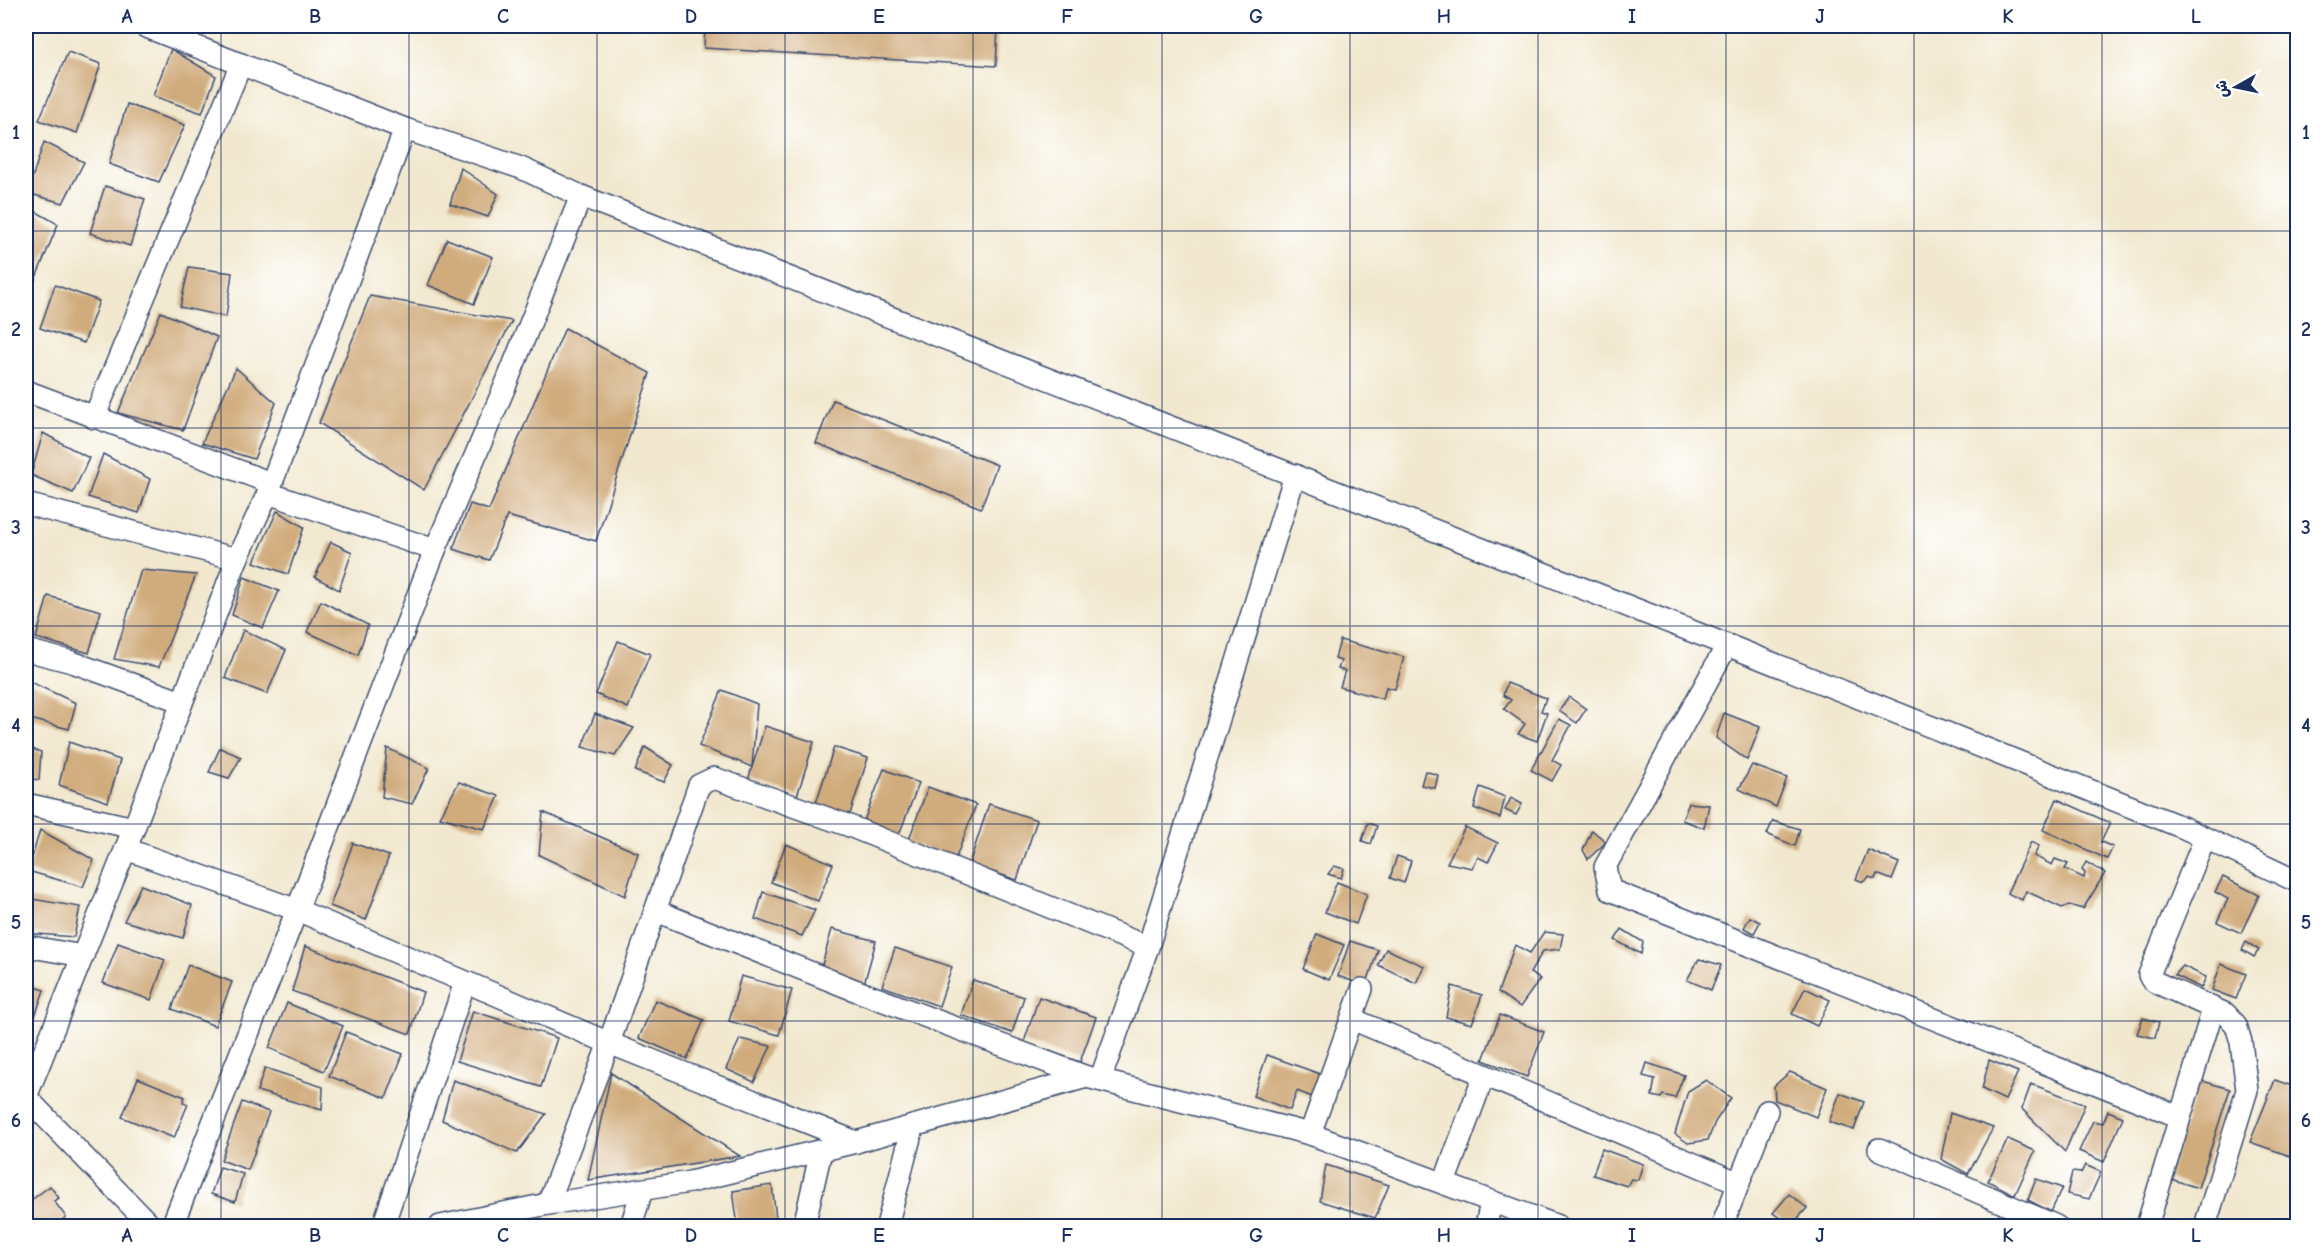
<svg xmlns="http://www.w3.org/2000/svg" width="2323" height="1252" font-family="'Comic Neue','Playpen Sans Arabic',sans-serif">
	<rect width="100%" height="100%" fill="#fff"/>
	<filter id="ink" filterUnits="userSpaceOnUse"><feTurbulence type="fractalNoise" baseFrequency=".0167" numOctaves="2"/><feDisplacementMap in="SourceGraphic" scale="12" xChannelSelector="R" yChannelSelector="G"/><feConvolveMatrix kernelMatrix="1 2 1 2 8 2 1 2 1" color-interpolation-filters="sRGB"/></filter>
	<filter id="wash" filterUnits="userSpaceOnUse"><feTurbulence type="fractalNoise" baseFrequency=".008" numOctaves="4" result="noise"/><feDisplacementMap in="SourceGraphic" scale="24" xChannelSelector="R" yChannelSelector="G"/><feGaussianBlur stdDeviation="1.35" result="paint"/><feColorMatrix in="noise" values="0 0 0 0 0 0 0 0 0 0 0 0 0 0 0 0 0 1.4 0 .05"/><feComposite in="paint" operator="in"/></filter>
	<g filter="url(#wash)">
		<rect width="100%" height="100%" fill="#f1e8cf"/>
		<g id="blocks">
			<g fill="#d0ac7d">
				<polygon points="705,26 998,26 996,66 704,48"/>
				<polygon points="171,49 216,76 202,113 153,96"/>
				<polygon points="68,52 101,64 77,133 39,120"/>
				<polygon points="127,104 185,125 159,182 109,164"/>
				<polygon points="44,142 84,162 63,203 27,193"/>
				<polygon points="461,168 498,194 488,217 450,204"/>
				<polygon points="105,186 145,199 130,246 90,233"/>
				<polygon points="26,206 58,224 26,302"/>
				<polygon points="447,239 493,257 474,304 428,285"/>
				<polygon points="189,267 232,273 226,317 180,307"/>
				<polygon points="55,285 99,301 84,343 40,328"/>
				<polygon points="370,296 512,321 424,490 319,423"/>
				<polygon points="161,312 217,337 183,430 118,413"/>
				<polygon points="565,328 650,373 596,541 507,516 489,560 453,549 470,504 489,510"/>
				<polygon points="236,368 276,403 254,459 202,443"/>
				<polygon points="833,400 997,465 981,508 816,443"/>
				<polygon points="43,433 89,458 73,493 31,475"/>
				<polygon points="103,454 150,479 139,513 88,497"/>
				<polygon points="277,511 304,527 288,574 254,562"/>
				<polygon points="331,542 352,552 339,590 315,577"/>
				<polygon points="141,570 196,575 159,667 114,659"/>
				<polygon points="244,577 279,591 263,628 232,615"/>
				<polygon points="48,596 101,611 89,653 36,638"/>
				<polygon points="321,601 368,625 358,655 307,632"/>
				<polygon points="243,630 286,650 267,694 225,678"/>
				<polygon points="1340,640 1404,657 1395,689 1386,687 1383,699 1340,687 1345,671 1338,669 1341,661 1335,659"/>
				<polygon points="618,641 650,654 628,708 596,694"/>
				<polygon points="26,680 76,703 69,729 26,718"/>
				<polygon points="1507,683 1546,698 1541,711 1547,713 1537,741 1518,734 1525,724 1504,709 1511,700 1503,695"/>
				<polygon points="722,690 757,704 752,767 699,746"/>
				<polygon points="1569,697 1586,709 1577,723 1559,711"/>
				<polygon points="1724,713 1760,727 1747,760 1716,738"/>
				<polygon points="595,714 634,728 615,756 582,747"/>
				<polygon points="1559,719 1571,725 1552,760 1561,765 1552,781 1531,770"/>
				<polygon points="765,726 814,742 797,796 748,780"/>
				<polygon points="69,742 120,760 108,802 59,785"/>
				<polygon points="26,747 41,752 39,780 26,778"/>
				<polygon points="645,747 673,765 664,782 635,771"/>
				<polygon points="834,747 868,758 849,817 815,806"/>
				<polygon points="220,748 241,757 229,778 209,772"/>
				<polygon points="387,748 429,768 412,804 382,797"/>
				<polygon points="1752,765 1787,778 1776,807 1739,789"/>
				<polygon points="884,769 919,783 898,837 863,823"/>
				<polygon points="1425,771 1438,775 1435,788 1421,785"/>
				<polygon points="459,782 499,796 484,829 440,817"/>
				<polygon points="928,787 976,805 955,860 908,842"/>
				<polygon points="1480,787 1505,797 1500,818 1474,808"/>
				<polygon points="1511,798 1522,804 1516,815 1505,810"/>
				<polygon points="2057,799 2110,823 2101,842 2113,847 2107,859 2043,830"/>
				<polygon points="1689,803 1709,805 1704,828 1682,820"/>
				<polygon points="989,804 1037,820 1017,880 969,864"/>
				<polygon points="543,812 638,853 625,896 539,855"/>
				<polygon points="1773,821 1800,829 1795,846 1767,834"/>
				<polygon points="1368,823 1377,826 1371,844 1362,841"/>
				<polygon points="1465,827 1498,843 1488,862 1478,857 1472,868 1447,863"/>
				<polygon points="40,830 94,860 83,887 28,871"/>
				<polygon points="1592,830 1606,842 1588,859 1583,850"/>
				<polygon points="2031,842 2039,846 2034,856 2052,865 2055,859 2068,864 2065,869 2084,878 2085,873 2082,870 2086,862 2105,873 2083,909 2069,905 2062,908 2026,891 2022,900 2007,893"/>
				<polygon points="353,843 389,856 366,920 330,906"/>
				<polygon points="786,844 833,864 818,901 771,882"/>
				<polygon points="1868,850 1899,863 1892,880 1877,874 1875,879 1869,877 1863,882 1856,879"/>
				<polygon points="1397,856 1411,861 1404,883 1390,878"/>
				<polygon points="1334,866 1344,869 1341,878 1328,874"/>
				<polygon points="2223,877 2259,895 2241,933 2217,922 2228,899 2215,892"/>
				<polygon points="1337,882 1367,894 1356,924 1325,912"/>
				<polygon points="141,885 192,905 183,938 124,921"/>
				<polygon points="763,892 815,910 802,936 755,919"/>
				<polygon points="26,898 80,907 74,937 26,933"/>
				<polygon points="1750,917 1760,922 1754,933 1744,928"/>
				<polygon points="832,929 876,941 864,984 820,972"/>
				<polygon points="1622,929 1643,942 1641,954 1615,940"/>
				<polygon points="1544,932 1563,934 1560,949 1543,951 1530,973 1540,979 1520,1007 1498,992 1515,945 1530,953"/>
				<polygon points="1317,934 1344,945 1329,980 1303,969"/>
				<polygon points="1350,941 1378,950 1366,986 1338,976"/>
				<polygon points="2246,942 2259,950 2254,957 2242,950"/>
				<polygon points="118,943 165,960 151,1000 103,983"/>
				<polygon points="305,946 423,992 410,1034 292,991"/>
				<polygon points="895,948 952,967 939,1006 882,986"/>
				<polygon points="1386,949 1424,966 1416,983 1378,965"/>
				<polygon points="1699,959 1721,965 1711,990 1687,980"/>
				<polygon points="2221,964 2246,974 2236,999 2212,990"/>
				<polygon points="188,965 232,982 215,1026 172,1009"/>
				<polygon points="2183,966 2206,977 2201,988 2175,975"/>
				<polygon points="741,976 792,990 779,1035 729,1021"/>
				<polygon points="973,980 1024,997 1012,1033 961,1015"/>
				<polygon points="26,983 44,990 26,1043"/>
				<polygon points="1452,986 1482,995 1472,1024 1446,1017"/>
				<polygon points="1805,988 1830,1000 1817,1026 1792,1014"/>
				<polygon points="1039,997 1096,1017 1080,1062 1024,1042"/>
				<polygon points="655,1000 704,1020 687,1059 639,1038"/>
				<polygon points="287,1003 343,1026 324,1071 269,1048"/>
				<polygon points="473,1011 557,1038 541,1087 457,1061"/>
				<polygon points="1500,1015 1544,1032 1527,1077 1483,1060"/>
				<polygon points="2143,1018 2159,1022 2155,1038 2137,1034"/>
				<polygon points="346,1032 403,1054 386,1098 329,1076"/>
				<polygon points="740,1039 771,1046 754,1082 726,1069"/>
				<polygon points="1267,1055 1320,1074 1312,1097 1297,1091 1290,1110 1253,1096"/>
				<polygon points="1989,1060 2018,1072 2005,1100 1982,1089"/>
				<polygon points="1647,1063 1684,1075 1675,1098 1663,1095 1661,1098 1652,1096 1655,1079 1643,1076"/>
				<polygon points="265,1068 323,1087 322,1110 257,1091"/>
				<polygon points="1790,1072 1827,1088 1816,1117 1775,1100 1774,1086"/>
				<polygon points="611,1073 740,1156 588,1180"/>
				<polygon points="138,1078 185,1097 183,1102 188,1104 174,1138 122,1117"/>
				<polygon points="453,1080 546,1114 517,1153 442,1120"/>
				<polygon points="1706,1080 1731,1098 1715,1122 1708,1140 1688,1143 1675,1134 1688,1091"/>
				<polygon points="2199,1080 2230,1089 2198,1188 2168,1178"/>
				<polygon points="2275,1080 2298,1088 2298,1152 2296,1158 2250,1142"/>
				<polygon points="2031,1084 2085,1104 2065,1152 2022,1109"/>
				<polygon points="1840,1093 1864,1102 1854,1130 1829,1122"/>
				<polygon points="242,1102 269,1112 248,1170 221,1160"/>
				<polygon points="2108,1111 2123,1117 2104,1162 2079,1151 2093,1121 2103,1123"/>
				<polygon points="1950,1113 1993,1128 1968,1174 1941,1159"/>
				<polygon points="2008,1139 2035,1151 2015,1195 1988,1181"/>
				<polygon points="1602,1149 1643,1164 1638,1180 1631,1179 1627,1186 1593,1175"/>
				<polygon points="1326,1165 1389,1185 1375,1218 1320,1201"/>
				<polygon points="2085,1165 2101,1172 2089,1199 2067,1194 2072,1172 2081,1173"/>
				<polygon points="220,1167 243,1174 235,1202 211,1194"/>
				<polygon points="2036,1179 2062,1188 2051,1212 2028,1200"/>
				<polygon points="772,1185 777,1226 738,1226 733,1191"/>
				<polygon points="50,1186 59,1198 54,1201 66,1217 53,1226 26,1226 26,1204"/>
				<polygon points="1789,1194 1807,1208 1791,1226 1773,1213"/>
			</g>
		</g>
	</g>
	<g filter="url(#ink)">
		<use href="#blocks" fill-opacity="0" stroke="#3b4b6f" stroke-width="1.5"/>
		<g fill="none" stroke-linecap="round" stroke-linejoin="round">
			<g stroke="#3b4b6f" stroke-width="24">
				<g id="street">
					<polyline points="144,26 405,129 521,168 581,196 1727,645 2184,828 2298,882"/>
					<polyline points="26,391 271,483"/>
					<polyline points="94,418 241,64"/>
					<polyline points="268,493 435,550"/>
					<polyline points="26,504 237,559"/>
					<polyline points="1727,645 1605,867 1610,890 2180,1117"/>
					<polyline points="26,650 72,662 182,702"/>
					<polyline points="26,804 134,828"/>
					<polyline points="2205,838 2149,975 2151,979 2155,982 2226,1014 2236,1025 2241,1042 2247,1090 2205,1226"/>
					<polyline points="126,849 297,910 609,1043 856,1142"/>
					<polyline points="656,911 852,989 1087,1077 1310,1134 1558,1226"/>
					<polyline points="26,946 83,956"/>
					<polyline points="1352,1019 1739,1183"/>
					<polyline points="1100,1080 1148,947 1295,475"/>
					<polyline points="26,1097 134,828 237,559 268,493 405,129"/>
					<polyline points="26,1097 151,1226"/>
					<polyline points="1310,1134 1362,989"/>
					<polyline points="1879,1149 2056,1226"/>
					<polyline points="1444,1183 1484,1075"/>
					<polyline points="548,1204 609,1043 699,785 714,778 847,825 1148,947"/>
					<polyline points="172,1226 297,910 435,550 506,384 581,196"/>
					<polyline points="383,1226 465,982"/>
					<polyline points="440,1226 548,1204 690,1182 856,1142 1087,1077"/>
					<polyline points="631,1226 642,1190"/>
					<polyline points="804,1226 821,1151"/>
					<polyline points="887,1226 913,1126"/>
					<polyline points="1486,1226 1491,1202"/>
					<polyline points="1722,1226 1767,1111"/>
					<polyline points="2147,1226 2213,1009"/>
				</g>
			</g>
			<use href="#street" stroke="#fff" stroke-width="21"/>
		</g>
	</g>
	<path fill="none" stroke="#1b2f5e" stroke-width="1.5" stroke-opacity="0.55" d="M 221,26 L 221,1226M 409,26 L 409,1226M 597,26 L 597,1226M 785,26 L 785,1226M 973,26 L 973,1226M 1162,26 L 1162,1226M 1350,26 L 1350,1226M 1538,26 L 1538,1226M 1726,26 L 1726,1226M 1914,26 L 1914,1226M 2102,26 L 2102,1226M 26,231 L 2298,231M 26,428 L 2298,428M 26,626 L 2298,626M 26,824 L 2298,824M 26,1021 L 2298,1021"/>
	<rect width="2323" height="1252" fill="none" stroke="#fff" stroke-width="66"/>
	<g transform="translate(2236 87) rotate(261)" stroke="#ffffff" stroke-width="4.5" paint-order="stroke">
	<path d="M0-4.5L10 22L0 15L-10 22Z" fill="#1b2f5e"/>
	<text y="-9" font-size="16" font-weight="bold" text-anchor="middle" fill="#1b2f5e">ش</text>
	</g>
	<rect x="33" y="33" width="2257" height="1186" fill="none" stroke="#1b2f5e" stroke-width="2"/>
	<g font-size="20" text-anchor="middle" font-weight="bold" fill="#1b2f5e">
		<text x="127" y="23">A</text>
		<text x="315" y="23">B</text>
		<text x="503" y="23">C</text>
		<text x="691" y="23">D</text>
		<text x="879" y="23">E</text>
		<text x="1067" y="23">F</text>
		<text x="1256" y="23">G</text>
		<text x="1444" y="23">H</text>
		<text x="1632" y="23">I</text>
		<text x="1820" y="23">J</text>
		<text x="2008" y="23">K</text>
		<text x="2196" y="23">L</text>
		<text x="16" y="139">1</text>
		<text x="2306" y="139">1</text>
		<text x="16" y="336">2</text>
		<text x="2306" y="336">2</text>
		<text x="16" y="534">3</text>
		<text x="2306" y="534">3</text>
		<text x="16" y="732">4</text>
		<text x="2306" y="732">4</text>
		<text x="16" y="929">5</text>
		<text x="2306" y="929">5</text>
		<text x="16" y="1127">6</text>
		<text x="2306" y="1127">6</text>
		<text x="127" y="1242">A</text>
		<text x="315" y="1242">B</text>
		<text x="503" y="1242">C</text>
		<text x="691" y="1242">D</text>
		<text x="879" y="1242">E</text>
		<text x="1067" y="1242">F</text>
		<text x="1256" y="1242">G</text>
		<text x="1444" y="1242">H</text>
		<text x="1632" y="1242">I</text>
		<text x="1820" y="1242">J</text>
		<text x="2008" y="1242">K</text>
		<text x="2196" y="1242">L</text>
	</g>
</svg>
